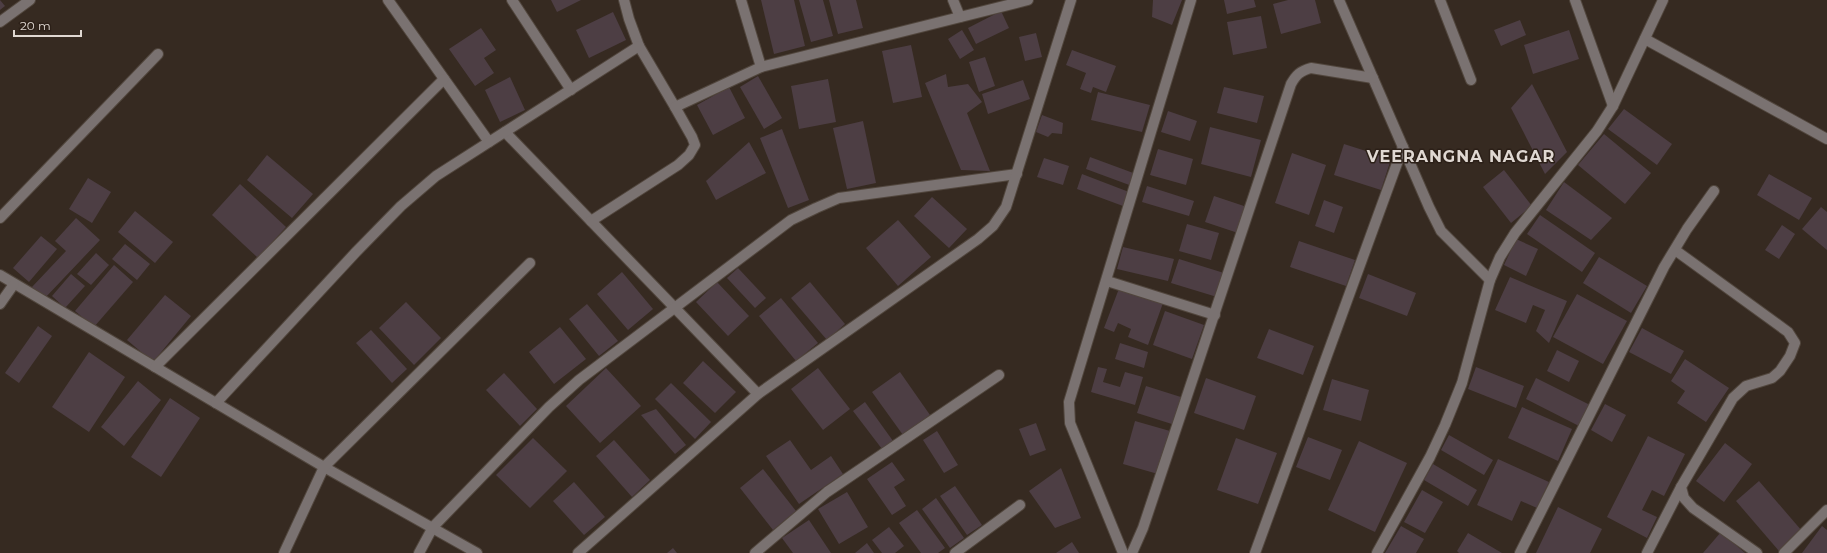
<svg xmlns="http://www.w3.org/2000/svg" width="1827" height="553" font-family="Montserrat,sans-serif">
	<rect width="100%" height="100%" fill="#362a21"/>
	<g fill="#4d3e44">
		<polygon points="0,0 5,6 0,10"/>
		<polygon points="551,0 581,0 557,12"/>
		<polygon points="761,0 794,0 805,46 774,54"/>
		<polygon points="799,0 823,0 833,36 811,42"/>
		<polygon points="829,0 856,0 863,28 838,34"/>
		<polygon points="1153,0 1182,0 1172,25 1152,17"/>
		<polygon points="1224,0 1254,0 1256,7 1227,14"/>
		<polygon points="1288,0 1315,0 1321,23 1281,34 1273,4"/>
		<polygon points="1001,11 1009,28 976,44 968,28"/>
		<polygon points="613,12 626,40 589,58 576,30"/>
		<polygon points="1261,16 1267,48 1233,55 1227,22"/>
		<polygon points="1520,20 1526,35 1501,46 1494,30"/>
		<polygon points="481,28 496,50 484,58 494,73 475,86 449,49"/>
		<polygon points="962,30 974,50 960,59 948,39"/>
		<polygon points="1569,30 1579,59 1533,74 1524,45"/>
		<polygon points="1036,33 1042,57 1025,61 1019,37"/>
		<polygon points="911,45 922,97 893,103 882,51"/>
		<polygon points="1072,50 1116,66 1106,92 1093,87 1091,93 1080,89 1086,73 1066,65"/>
		<polygon points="985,57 995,86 979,92 969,62"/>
		<polygon points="946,74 948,87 968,84 982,102 967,113 990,171 961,170 925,83"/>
		<polygon points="758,76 782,118 764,129 740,87"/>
		<polygon points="510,77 525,110 500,122 485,90"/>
		<polygon points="828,79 836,122 799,129 791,86"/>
		<polygon points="1023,80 1030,99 988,114 982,94"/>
		<polygon points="1532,84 1567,152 1545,174 1511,108"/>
		<polygon points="729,87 745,118 713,135 697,105"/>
		<polygon points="1224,87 1264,96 1257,123 1217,113"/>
		<polygon points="1098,92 1150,105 1142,132 1091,120"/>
		<polygon points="1624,109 1672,144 1657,165 1608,129"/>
		<polygon points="1168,111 1197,121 1190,141 1161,132"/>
		<polygon points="1042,115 1063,123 1062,134 1052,133 1048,137 1036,132"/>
		<polygon points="863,121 876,183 847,189 833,128"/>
		<polygon points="1210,127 1261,140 1251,177 1201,164"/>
		<polygon points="782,129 809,200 788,208 760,138"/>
		<polygon points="1604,134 1651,173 1625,204 1578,165"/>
		<polygon points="749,142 766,173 716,200 706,181"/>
		<polygon points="1344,144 1391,159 1381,190 1334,175"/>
		<polygon points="1158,149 1193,159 1186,185 1150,175"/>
		<polygon points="1292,153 1326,165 1309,215 1275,203"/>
		<polygon points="267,155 313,194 292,218 247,180"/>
		<polygon points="1090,157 1136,174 1132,186 1086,169"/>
		<polygon points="1044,158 1069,166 1063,185 1037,177"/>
		<polygon points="1504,170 1532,206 1511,223 1483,187"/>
		<polygon points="1082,174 1129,192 1123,206 1077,189"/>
		<polygon points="1769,174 1812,198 1799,220 1757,195"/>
		<polygon points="88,178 111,192 92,223 69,209"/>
		<polygon points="1564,182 1612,218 1591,240 1546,210"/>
		<polygon points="240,184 286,227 258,258 212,215"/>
		<polygon points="1147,186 1194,201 1189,216 1142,202"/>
		<polygon points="1214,196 1247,207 1238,233 1205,222"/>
		<polygon points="932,197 967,229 949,248 914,216"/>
		<polygon points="1324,200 1343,207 1334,233 1315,226"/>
		<polygon points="1821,207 1827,212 1827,250 1802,229"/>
		<polygon points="135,211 173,242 155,263 118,232"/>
		<polygon points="1540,215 1595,253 1582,272 1527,234"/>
		<polygon points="76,218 100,240 44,299 32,287 66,251 55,241"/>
		<polygon points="898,220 931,257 898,286 866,248"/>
		<polygon points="1187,224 1219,233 1211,260 1179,251"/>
		<polygon points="1782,225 1795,234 1779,259 1765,250"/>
		<polygon points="41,236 57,249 29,282 13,268"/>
		<polygon points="1516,239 1538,249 1526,276 1504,265"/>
		<polygon points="1299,241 1355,260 1346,286 1290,267"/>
		<polygon points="125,244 150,264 137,280 112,259"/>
		<polygon points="1123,247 1174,259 1168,281 1117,269"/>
		<polygon points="96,253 109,265 91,285 77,274"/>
		<polygon points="1599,257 1647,286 1631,313 1583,283"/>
		<polygon points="1179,259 1224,273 1217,297 1171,283"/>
		<polygon points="114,265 133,282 94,327 75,311"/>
		<polygon points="738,268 766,298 755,308 727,278"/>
		<polygon points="622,272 653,309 628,330 597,294"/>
		<polygon points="71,274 85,286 65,308 52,296"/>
		<polygon points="1368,274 1416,293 1407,316 1359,298"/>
		<polygon points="1510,277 1567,301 1549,343 1536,331 1545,310 1533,305 1526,323 1495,310"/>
		<polygon points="717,282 749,316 728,336 696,302"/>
		<polygon points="810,282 845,324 827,340 791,298"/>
		<polygon points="1120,286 1163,303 1148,345 1128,337 1131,329 1118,323 1114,332 1104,328"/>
		<polygon points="1577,294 1627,321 1603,364 1553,337"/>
		<polygon points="165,295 191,316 153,362 127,340"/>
		<polygon points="781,298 818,343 796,361 759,316"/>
		<polygon points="406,302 441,338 414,365 379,328"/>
		<polygon points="587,304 618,341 599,356 569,319"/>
		<polygon points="1165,311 1204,325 1192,359 1153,345"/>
		<polygon points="38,326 52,336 19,383 5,373"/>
		<polygon points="560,327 586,359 554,384 529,352"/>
		<polygon points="1642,328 1684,351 1671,374 1629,352"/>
		<polygon points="1269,329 1314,346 1303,375 1257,358"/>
		<polygon points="371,330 407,369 392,383 356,343"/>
		<polygon points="1120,343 1148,352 1144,368 1115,359"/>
		<polygon points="1557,350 1579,361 1569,382 1547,371"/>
		<polygon points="89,352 125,377 89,432 52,407"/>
		<polygon points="1685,359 1729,388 1706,422 1677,403 1685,391 1671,381"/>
		<polygon points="703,361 736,392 715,413 683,383"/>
		<polygon points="1098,367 1107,369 1103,382 1120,387 1125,372 1143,377 1135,405 1091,392"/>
		<polygon points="1476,367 1524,386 1516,408 1468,389"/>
		<polygon points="606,368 641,406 600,443 566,406"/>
		<polygon points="818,368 850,409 823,430 791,389"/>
		<polygon points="900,372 930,415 903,435 872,392"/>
		<polygon points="504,373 537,409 520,426 486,390"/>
		<polygon points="1206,378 1256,396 1244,430 1194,413"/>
		<polygon points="1536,378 1590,405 1579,426 1526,399"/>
		<polygon points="1332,379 1369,390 1361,421 1323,410"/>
		<polygon points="138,381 161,400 124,446 101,427"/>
		<polygon points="671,383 711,422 695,439 655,399"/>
		<polygon points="1146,386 1184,398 1175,425 1137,413"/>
		<polygon points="170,398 200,418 161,477 131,457"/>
		<polygon points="865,402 893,441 882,449 853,411"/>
		<polygon points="1605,404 1626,415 1612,442 1591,430"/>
		<polygon points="1522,407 1572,429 1558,461 1508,438"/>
		<polygon points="656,409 686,445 675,454 641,415"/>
		<polygon points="1135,421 1170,431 1158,474 1123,464"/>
		<polygon points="1036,423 1046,450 1030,456 1019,429"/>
		<polygon points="937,431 958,465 944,473 923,440"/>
		<polygon points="1449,435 1493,460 1484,475 1441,450"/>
		<polygon points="1648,436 1685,454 1664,496 1652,490 1642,510 1657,517 1647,538 1607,517"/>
		<polygon points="1308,437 1342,450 1330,480 1296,467"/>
		<polygon points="533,438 567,471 530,508 496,475"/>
		<polygon points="1236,438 1277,453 1258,504 1217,490"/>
		<polygon points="614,440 650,480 632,497 596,456"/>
		<polygon points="790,440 811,470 831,456 843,474 799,504 766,456"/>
		<polygon points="1359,441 1407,463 1375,532 1328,510"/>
		<polygon points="1725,443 1752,464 1724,502 1696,481"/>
		<polygon points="1498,459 1549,482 1537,508 1521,501 1512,521 1477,505"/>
		<polygon points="892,462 905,480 894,487 906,506 892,515 867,479"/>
		<polygon points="1433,464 1477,490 1468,506 1424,480"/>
		<polygon points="1061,468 1081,518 1055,528 1029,491"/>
		<polygon points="763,469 796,511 773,530 740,488"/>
		<polygon points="1759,481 1802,531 1779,551 1736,501"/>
		<polygon points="574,482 605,517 584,535 553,501"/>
		<polygon points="955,486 982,525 967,535 940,496"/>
		<polygon points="1422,490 1443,502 1425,533 1404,522"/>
		<polygon points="847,492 868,527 839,544 818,509"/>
		<polygon points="936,498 964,538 950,548 922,509"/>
		<polygon points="1558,507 1602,529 1590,553 1536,553"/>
		<polygon points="917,510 945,548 938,553 921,553 899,523"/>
		<polygon points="809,520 831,553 793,553 782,538"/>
		<polygon points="1401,526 1424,539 1416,553 1385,553"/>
		<polygon points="1822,526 1827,530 1827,553 1802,553"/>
		<polygon points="889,527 904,546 895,553 882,553 872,540"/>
		<polygon points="1721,532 1745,553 1703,553"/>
		<polygon points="1468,533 1502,553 1459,553 1457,551"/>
		<polygon points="1072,542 1079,553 1056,553"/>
		<polygon points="867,543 874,553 855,553"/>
		<polygon points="673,548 677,553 667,553"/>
	</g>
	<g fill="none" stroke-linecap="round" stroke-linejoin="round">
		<g stroke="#51463d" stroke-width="12">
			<g id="minor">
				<polyline points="388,0 489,142"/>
				<polyline points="512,0 571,90"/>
				<polyline points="624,0 629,19 639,46 675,107"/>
				<polyline points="741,0 761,67"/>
				<polyline points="953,0 960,17"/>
				<polyline points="1339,0 1429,207 1441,231 1490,280"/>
				<polyline points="1440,0 1471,80"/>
				<polyline points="1575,0 1613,106"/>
				<polyline points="0,22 30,0"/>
				<polyline points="1645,39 1827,139"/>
				<polyline points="505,132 758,394"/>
				<polyline points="0,218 158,54"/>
				<polyline points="591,221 678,165 689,155 695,145 692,137 675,107 761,67 1028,0"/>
				<polyline points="1675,250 1788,332 1795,343 1790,356 1780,371 1772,378 1746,386 1733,398 1681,487 1684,498 1693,508 1757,553"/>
				<polyline points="0,275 324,467 477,553"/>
				<polyline points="1107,281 1215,315"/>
				<polyline points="0,304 14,284"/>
				<polyline points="155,367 444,79"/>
				<polyline points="216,403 356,252 401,206 436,176 639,46"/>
				<polyline points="284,553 324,467 530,263"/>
				<polyline points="419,553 433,527 549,407 579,380 791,220 816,208 839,198 1017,174"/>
				<polyline points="578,553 758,394 978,239 993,226 1006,207 1071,0"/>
				<polyline points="755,553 827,492 999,375"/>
				<polyline points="955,553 1020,505"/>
				<polyline points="1123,553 1070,423 1069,402 1191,0"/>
				<path d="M 1132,553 L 1143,528 L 1291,84 C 1296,75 1300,71 1311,68 L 1373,78"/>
				<polyline points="1255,553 1403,147"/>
				<polyline points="1377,553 1430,457 1445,425 1462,383 1490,280 1500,257 1515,233 1597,131 1613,106 1663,0"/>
				<polyline points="1520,553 1664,267 1687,229 1714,191"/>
				<polyline points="1647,553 1681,487"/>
				<polyline points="1784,553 1827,510"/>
			</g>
		</g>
		<use href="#minor" stroke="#7a7271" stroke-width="10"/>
	</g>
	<g text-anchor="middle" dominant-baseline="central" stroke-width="3" stroke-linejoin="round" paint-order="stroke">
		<g font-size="16" font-weight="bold" letter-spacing="1" fill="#e0d8d2" stroke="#2c2018">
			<text x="1461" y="156">VEERANGNA NAGAR</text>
		</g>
	</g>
	<path d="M14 30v6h67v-6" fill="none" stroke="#e0d8d2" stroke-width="2"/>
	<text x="20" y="30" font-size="12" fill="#e0d8d2" stroke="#2c2018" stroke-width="3" paint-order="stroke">20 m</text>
</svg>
